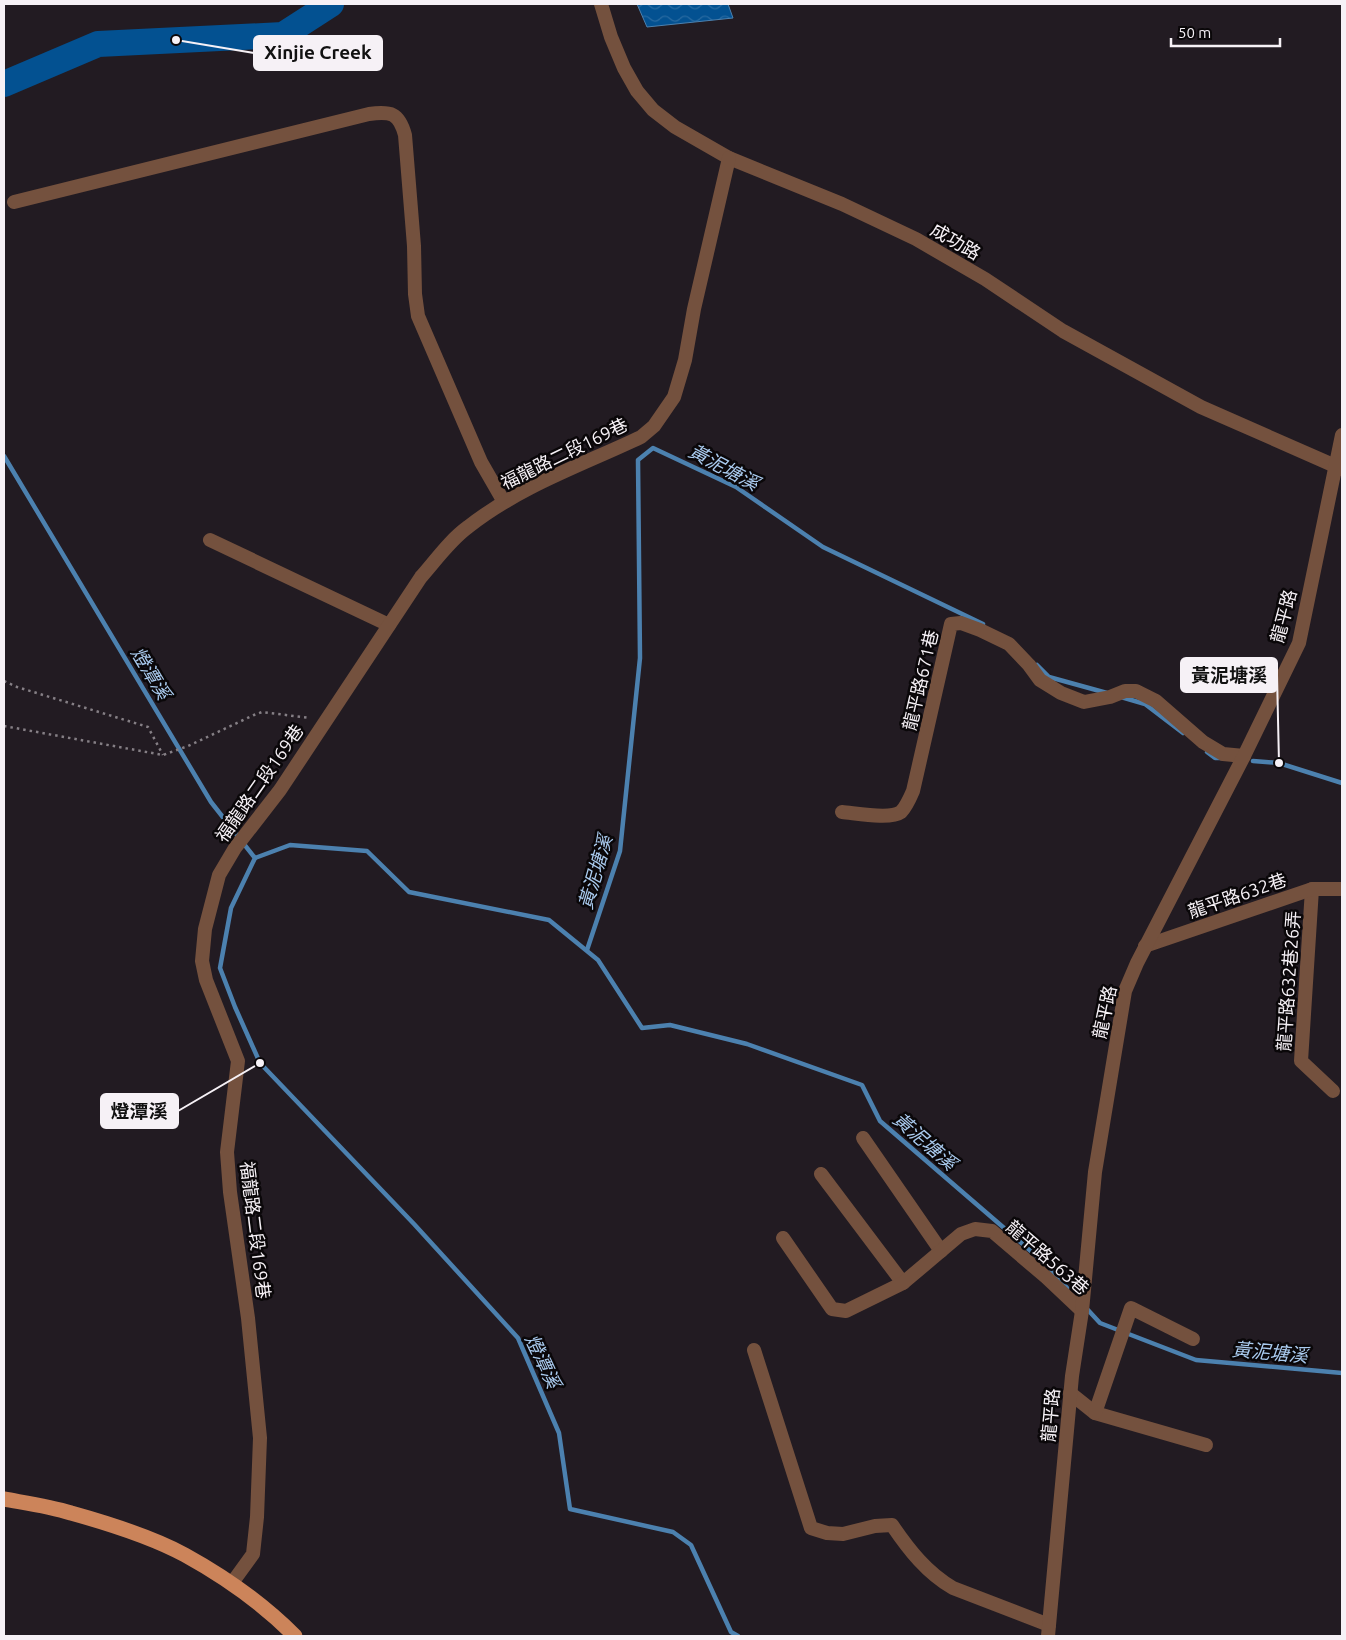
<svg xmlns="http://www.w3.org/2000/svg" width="1346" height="1640" font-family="Ubuntu,'Noto Sans TC',sans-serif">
	<defs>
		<pattern id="water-waves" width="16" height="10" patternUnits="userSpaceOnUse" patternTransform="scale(1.25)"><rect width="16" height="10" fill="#035191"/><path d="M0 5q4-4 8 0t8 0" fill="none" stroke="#286aa1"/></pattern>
	</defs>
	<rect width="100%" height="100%" fill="#221b22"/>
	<polygon fill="url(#water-waves)" stroke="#4c81af" points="637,4 728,4 733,18 647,27"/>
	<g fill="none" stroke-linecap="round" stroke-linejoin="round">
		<g stroke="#4c81af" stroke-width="4.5">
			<polyline points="4,456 211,802 255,858 231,908 220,968 235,1007 260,1063 414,1224 518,1338 559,1433 570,1509 673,1532 691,1545 731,1632 738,1636"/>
			<polyline points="1037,665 1049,677 1107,693"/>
			<polyline points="1121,697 1145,704 1183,733"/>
			<polyline points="1207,752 1215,758 1222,758"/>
			<polyline points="1253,761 1279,763 1342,783"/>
			<polyline points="255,858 290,845 367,851 409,892 549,920 598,960 642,1028 670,1025 747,1044 862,1085 880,1121 1047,1265 1067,1288"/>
			<polyline points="587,950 620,851 640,658 638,460 653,448 736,487 823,547 983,624"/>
			<polyline points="1088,1310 1100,1323 1196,1360 1342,1373"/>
		</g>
		<polyline stroke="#035191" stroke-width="26" points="4,84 98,44 283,35 331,4"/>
		<g stroke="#857f85" stroke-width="2.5" stroke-dasharray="2.5 4" stroke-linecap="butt">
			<polyline points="4,681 17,687 148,727 163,755"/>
			<polyline points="4,726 163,755 188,746 254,715 262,712 310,718"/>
		</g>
		<g stroke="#74513e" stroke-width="14">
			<polyline points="601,4 611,37 624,68 637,91 653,110 675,127 729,158 842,204 916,239 985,279 1063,331 1201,407 1342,469"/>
			<path d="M 14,202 L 369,114 C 391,111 399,113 405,135 L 414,246 L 415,294 L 418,316 L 481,462 L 504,502"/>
			<polyline points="210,540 389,625"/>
			<path d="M 842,812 C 855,813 890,820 901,812 C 906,807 910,798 913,791 L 951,624 L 961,623 L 980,630 L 1009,644 L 1029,665 L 1040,680 L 1061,693 L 1084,702 L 1110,697 L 1125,691 L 1136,691 L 1156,701 L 1203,742 L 1223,754 L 1244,756"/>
			<polyline points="1312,889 1301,1061 1333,1091"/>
			<polyline points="1145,946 1312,889 1342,889"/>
			<polyline points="863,1138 941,1251"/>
			<polyline points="821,1174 903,1283"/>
			<polyline points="783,1238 832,1309 846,1311 903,1283 961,1234 975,1229 992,1231 1046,1277 1082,1311"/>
			<path d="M 754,1350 L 811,1528 L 827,1533 L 843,1534 L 875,1526 L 892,1525 C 909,1550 927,1573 953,1588 L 1049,1625"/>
			<polyline points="1070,1393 1095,1413 1206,1445"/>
			<polyline points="1095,1413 1131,1308 1193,1339"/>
			<path d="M 232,1583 L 253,1554 L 257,1517 L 260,1438 L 248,1318 L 230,1192 L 227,1152 L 238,1061 L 206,980 L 202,961 L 205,929 L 219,875 L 235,848 L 280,790 L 421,577 C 436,560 450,540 468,527 C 520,486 582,465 641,437 L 654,426 L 674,397 L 685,360 L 694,309 L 729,158"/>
			<polyline points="1048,1636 1072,1376 1082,1311 1095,1172 1125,991 1137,963 1244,756 1299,643 1342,435"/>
		</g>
		<path stroke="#cc845a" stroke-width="15" d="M 4,1499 C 26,1503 49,1506 71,1513 C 107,1523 152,1537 185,1555 C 225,1577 263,1604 295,1636"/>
	</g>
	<g text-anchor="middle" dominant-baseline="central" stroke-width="5" stroke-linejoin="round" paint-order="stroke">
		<g font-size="18" fill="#f6f1f6" stroke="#0a0709">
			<text transform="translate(956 241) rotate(30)">成功路</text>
			<text transform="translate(564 453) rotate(-26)">福龍路二段169巷</text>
			<text transform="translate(1283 616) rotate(-75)">龍平路</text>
			<text transform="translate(920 680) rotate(-77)">龍平路671巷</text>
			<text transform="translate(259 783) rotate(-55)">福龍路二段169巷</text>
			<text transform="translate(1237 895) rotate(-19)">龍平路632巷</text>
			<text transform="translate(1288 981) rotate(-86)">龍平路632巷26弄</text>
			<text transform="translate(1104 1012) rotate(-78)">龍平路</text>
			<text transform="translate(256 1230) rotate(83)">福龍路二段169巷</text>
			<text transform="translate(1048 1257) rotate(41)">龍平路563巷</text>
			<text transform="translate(1050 1415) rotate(-85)">龍平路</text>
		</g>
		<g font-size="19" font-style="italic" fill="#aacbef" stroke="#0a0709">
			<text transform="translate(724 467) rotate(28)">黃泥塘溪</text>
			<text transform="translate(151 673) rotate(59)">燈潭溪</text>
			<text transform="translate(595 872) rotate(-74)">黃泥塘溪</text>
			<text transform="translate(925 1141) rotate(41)">黃泥塘溪</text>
			<text transform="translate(1270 1352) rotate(5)">黃泥塘溪</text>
			<text transform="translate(543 1361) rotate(65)">燈潭溪</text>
		</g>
	</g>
	<path fill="none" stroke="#f6f1f6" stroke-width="2" d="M176 40L254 53M1279 763L1277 675M260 1063L178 1111"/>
	<g fill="#f6f1f6" stroke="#0a0709" stroke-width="2">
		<circle cx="176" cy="40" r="5"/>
		<circle cx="1279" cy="763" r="5"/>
		<circle cx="260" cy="1063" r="5"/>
	</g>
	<g fill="#f6f1f6" stroke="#f6f1f6" stroke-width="2">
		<rect x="254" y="36" width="128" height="34" rx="5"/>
		<rect x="1181" y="658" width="96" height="34" rx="5"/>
		<rect x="101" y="1094" width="77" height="34" rx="5"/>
	</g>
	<g font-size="19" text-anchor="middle" font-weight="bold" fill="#111">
		<text x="318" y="59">Xinjie Creek</text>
		<text x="1229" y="682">黃泥塘溪</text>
		<text x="139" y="1118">燈潭溪</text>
	</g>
	<rect width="1346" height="1640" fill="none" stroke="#f6f1f6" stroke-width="10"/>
	<path d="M1171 38v8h109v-8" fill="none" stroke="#f6f1f6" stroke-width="2.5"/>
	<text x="1178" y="38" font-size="15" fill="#f6f1f6" stroke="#0a0709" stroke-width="4" paint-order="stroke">50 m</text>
</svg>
